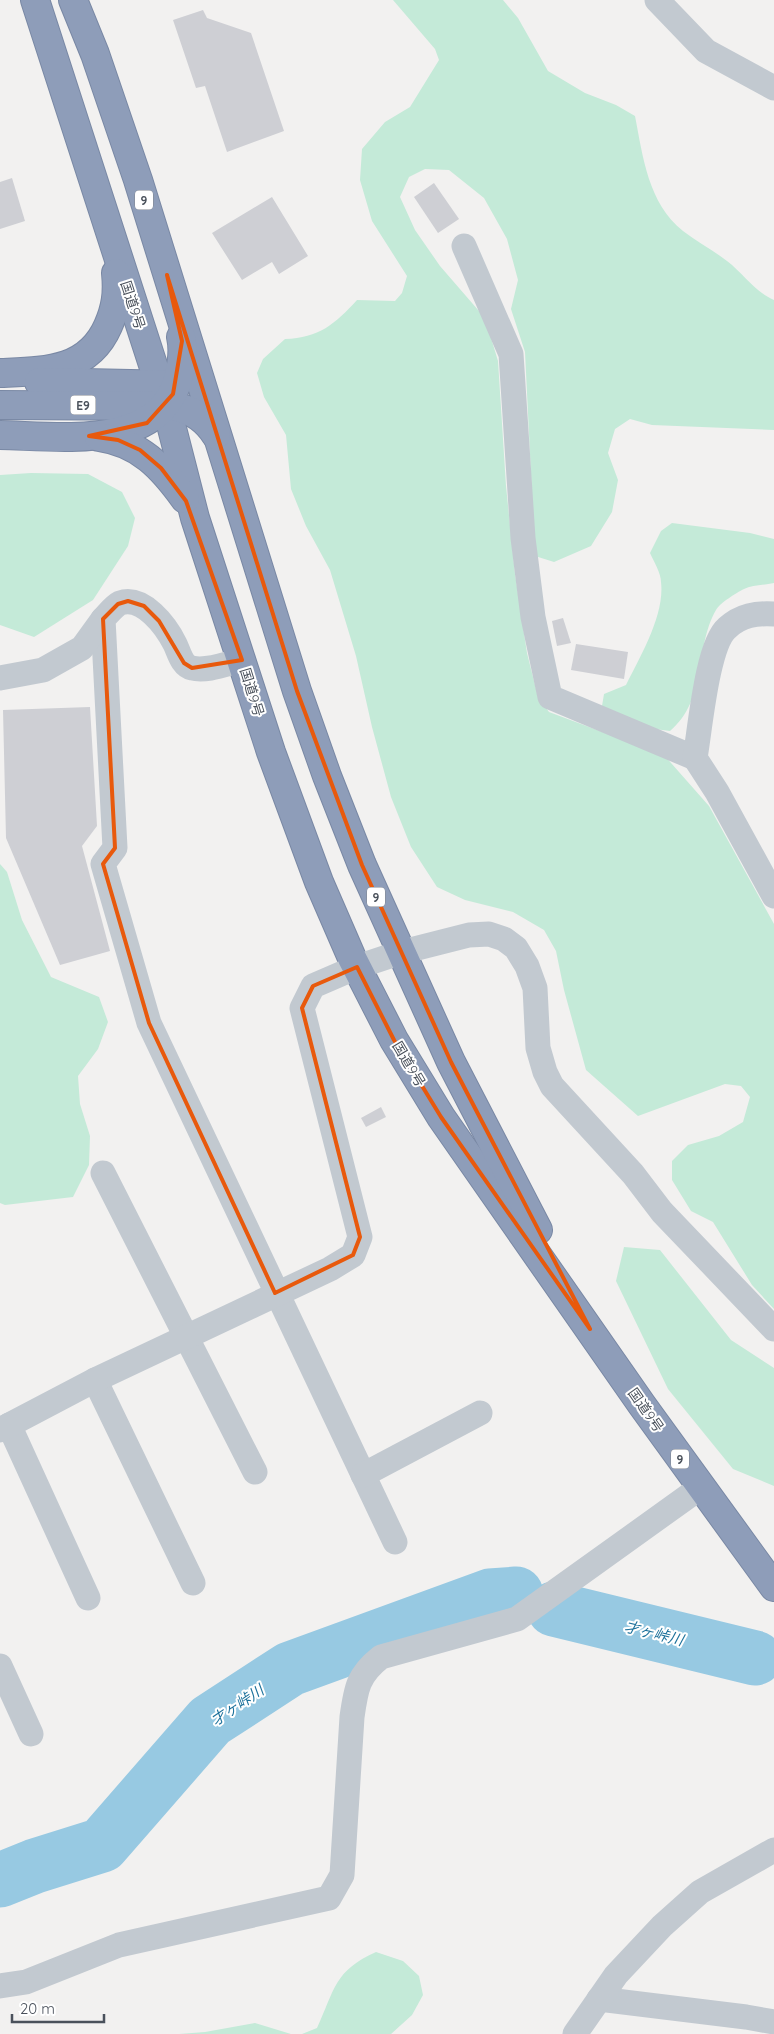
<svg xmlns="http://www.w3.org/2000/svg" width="774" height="2034" font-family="Quicksand,'Noto Sans JP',sans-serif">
	<rect width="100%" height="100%" fill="#f2f1f0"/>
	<g fill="#c4ead8">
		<path d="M 393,0 L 503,0 L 518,18 L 548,71 L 585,93 L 616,105 L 635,116 C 643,157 648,203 683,231 C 697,242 713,250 727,261 C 744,274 754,291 774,300 L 774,430 L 652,425 L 630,419 L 615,429 L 608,453 L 618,480 L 612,512 L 591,546 L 554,562 L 535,556 L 525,352 L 511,309 L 518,280 L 507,239 L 484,198 L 449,170 L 425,169 L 409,177 L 400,197 L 415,230 L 440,266 L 485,318 L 498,361 L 506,486 L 515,574 L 527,653 L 538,697 L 549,712 L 664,755 L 709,806 L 774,924 L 774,1309 L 752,1285 L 713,1222 L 691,1211 L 672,1180 L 672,1161 L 688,1145 L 719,1136 L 743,1122 L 750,1097 L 741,1086 L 725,1084 L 638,1116 L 586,1070 L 564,990 L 556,951 L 544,930 L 513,912 L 465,900 L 437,887 L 411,847 L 391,797 L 372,727 L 356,656 L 330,570 L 306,526 L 291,489 L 286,435 L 264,397 L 257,373 L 263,359 L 285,339 C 319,338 335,324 357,300 L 395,301 L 402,293 L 407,276 L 372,221 L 360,180 L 362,149 L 385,122 L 410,107 L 439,60 L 435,49 Z"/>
		<polygon points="31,473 88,474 122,492 135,518 128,546 93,600 34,637 0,625 0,475"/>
		<path d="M 672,523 L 750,533 L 774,539 L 774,583 C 765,585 752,585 744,589 C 736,593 720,603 716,610 C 694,648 708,699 670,731 L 655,729 L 602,706 L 604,694 L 626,685 C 640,657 665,615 661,582 C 661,573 654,562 650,553 L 661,531 Z"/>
		<polygon points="0,864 7,872 22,920 51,977 99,997 108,1022 98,1049 78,1076 80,1104 90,1136 89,1165 73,1197 5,1205 0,1203"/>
		<polygon points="624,1247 660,1250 731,1340 774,1368 774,1486 733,1469 668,1389 616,1281"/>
		<path d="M 376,1952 L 403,1961 L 419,1976 L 423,1995 L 412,2015 L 391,2034 L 302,2034 L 317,2028 C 335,1989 334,1971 376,1952 Z"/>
		<polygon points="255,2023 291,2034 179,2034 205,2032"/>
	</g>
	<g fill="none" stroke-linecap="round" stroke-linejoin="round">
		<g stroke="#97c9e2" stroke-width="55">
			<polyline points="554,1609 755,1658"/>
			<polyline points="0,1880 35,1866 102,1845 210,1721 290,1669 490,1596 516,1594"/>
		</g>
	</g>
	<g fill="#cecfd4">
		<polygon points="203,10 207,18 251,33 284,131 227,152 205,86 196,88 173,20"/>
		<polygon points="12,178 25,221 0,229 0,182"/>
		<polygon points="434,183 459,219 438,233 414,197"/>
		<polygon points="272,197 308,256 279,274 272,262 242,280 212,233"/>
		<polygon points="563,618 571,643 557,646 552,621"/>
		<polygon points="576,644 628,652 624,679 571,670"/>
		<polygon points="90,707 97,826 82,846 110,951 60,965 6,838 3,710"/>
		<polygon points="381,1107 386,1117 366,1127 361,1118"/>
	</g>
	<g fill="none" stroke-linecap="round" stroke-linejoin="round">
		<g stroke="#7988a4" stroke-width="30">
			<g id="highway">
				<polyline points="35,0 166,405 195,518 271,752 319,882 352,958 394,1040 441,1117 642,1405 774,1587"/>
				<polyline points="73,0 95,54 138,180 297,691 327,776 362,865 451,1062 538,1230"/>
				<path d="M 0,373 C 44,371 88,372 108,326 C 116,308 118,293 116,273"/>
				<polyline points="39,382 176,385"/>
				<path d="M 0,405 L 174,406 C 193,410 206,419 216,435"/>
				<path d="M 0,435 C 59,436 162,452 179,375 C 182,363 184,350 181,337"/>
				<path d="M 99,437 C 140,443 162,467 185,499"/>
			</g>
		</g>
		<g stroke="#c2c9d0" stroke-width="25">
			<polyline points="657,0 706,51 774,88"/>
			<polyline points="464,246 511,354 523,538 533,617 550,697 695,758"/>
			<path d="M 774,614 C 756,613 741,615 727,628 C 707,645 700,730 695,758 L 717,792 L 774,896"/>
			<path d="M 242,660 C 228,663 207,672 192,668 C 182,666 179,652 175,644 C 166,626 143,595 120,603 C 114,606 108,614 103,619 L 115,848 L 103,864 L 149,1023 L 395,1542"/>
			<polyline points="0,678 43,670 82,648 103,619"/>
			<polyline points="103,1173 255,1472"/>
			<polyline points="95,1380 193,1583"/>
			<polyline points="9,1425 88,1598"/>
			<polyline points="0,1430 95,1380 330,1269 353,1255 360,1237 302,1008 313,986 357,967 402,952 469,935 489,934 504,939 516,948 527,966 535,988 538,1048 545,1072 552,1086 633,1174 662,1212 774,1329"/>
			<polyline points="363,1475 480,1413"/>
			<polyline points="0,1666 31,1734"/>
			<path d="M 0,1986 L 26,1982 L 119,1945 L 329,1898 L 342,1875 L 352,1717 C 356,1688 358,1675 381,1657 L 517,1619 L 701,1487"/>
			<polyline points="599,1999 746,2017 774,2022"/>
			<polyline points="575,2034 616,1975 662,1926 700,1892 774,1850"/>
		</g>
		<use href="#highway" stroke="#8e9db9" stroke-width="28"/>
	</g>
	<path fill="none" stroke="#e8590c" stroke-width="4" stroke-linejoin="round" d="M 167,275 L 297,691 L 362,865 L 451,1062 L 590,1329 L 441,1117 L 394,1040 L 357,967 L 313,986 L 302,1008 L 360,1237 L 353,1255 L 275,1293 L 149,1023 L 103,864 L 115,848 L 103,619 L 118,604 L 128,601 L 144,606 L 159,621 L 184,663 L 192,668 L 242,660 L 186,501 L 161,468 L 140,450 L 118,440 L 89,436 L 147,423 L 173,394 L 182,341 Z"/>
	<g text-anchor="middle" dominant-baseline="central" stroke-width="4" stroke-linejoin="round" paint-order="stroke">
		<g fill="#fff" stroke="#80858c" stroke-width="1">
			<rect x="135" y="190.5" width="18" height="19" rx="4"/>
			<rect x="70.5" y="395.5" width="25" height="19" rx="4"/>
			<rect x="367" y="887.5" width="18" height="19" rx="4"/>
			<rect x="671" y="1449.5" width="18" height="19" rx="4"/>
		</g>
		<g font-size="12" font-weight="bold" fill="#4a515b">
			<text x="144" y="200">9</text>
			<text x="83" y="405">E9</text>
			<text x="376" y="897">9</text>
			<text x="680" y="1459">9</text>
		</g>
		<g font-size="14" fill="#4a515b" stroke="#fff">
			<text transform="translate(133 305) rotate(72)">国道9号</text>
			<text transform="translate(252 692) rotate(73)">国道9号</text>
			<text transform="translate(409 1064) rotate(59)">国道9号</text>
			<text transform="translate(646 1410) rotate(55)">国道9号</text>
		</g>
		<g font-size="15" font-style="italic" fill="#1d719b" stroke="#fff">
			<text transform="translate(654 1633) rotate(14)">才ヶ峠川</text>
			<text transform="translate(237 1705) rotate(-34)">才ヶ峠川</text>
		</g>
	</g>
	<path d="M12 2014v8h92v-8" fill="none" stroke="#4a515b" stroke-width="2.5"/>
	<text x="20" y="2014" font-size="15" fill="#4a515b" stroke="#ffffff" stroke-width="4" paint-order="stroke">20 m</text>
</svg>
